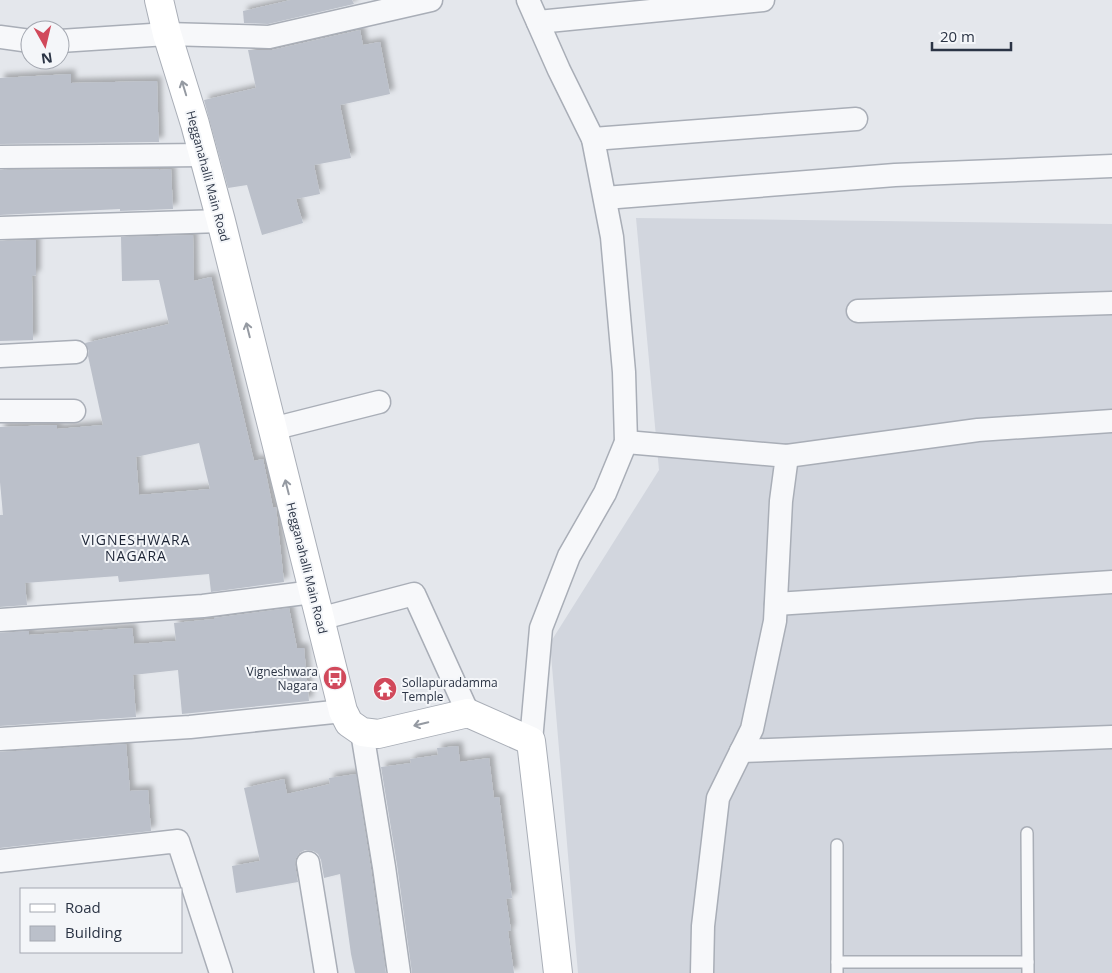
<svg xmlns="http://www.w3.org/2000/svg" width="1112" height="973" font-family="'Open Sans',sans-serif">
	<defs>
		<filter id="shadow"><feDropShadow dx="4.5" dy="-4.5" stdDeviation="2.5" flood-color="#0004"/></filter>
	</defs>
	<rect width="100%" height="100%" fill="#e4e7ec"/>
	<polygon fill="#d2d6de" points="636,218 1112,224 1112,973 578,973 550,643 659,470"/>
	<g fill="#bbc0ca" fill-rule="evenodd" filter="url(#shadow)">
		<polygon points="291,0 352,0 354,4 268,24 244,23 243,11"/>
		<polygon points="360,30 363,45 380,42 390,94 340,105 351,158 314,165 320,194 296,199 303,223 262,235 247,185 228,188 204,100 256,88 248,50 272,50"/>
		<polygon points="71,74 71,83 157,81 159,142 0,144 0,78"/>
		<polygon points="159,169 159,170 171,169 173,209 120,211 120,209 0,215 0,170"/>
		<path d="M 193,235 L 194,281 L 211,277 L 254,461 L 263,459 L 273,508 L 276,507 L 284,582 L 211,592 L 209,574 L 119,582 L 118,576 L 25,583 L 27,605 L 0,607 L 0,515 L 3,515 L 0,482 L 0,427 L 57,425 L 57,429 L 103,425 L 88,356 L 89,351 L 85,343 L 169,324 L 159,280 L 122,281 L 121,237 ZM 199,443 L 210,489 L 139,495 L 136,457 Z"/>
		<polygon points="36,240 36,275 32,276 33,340 0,341 0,241"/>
		<polygon points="289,608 297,648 304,648 309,701 182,714 178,670 133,675 136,717 0,726 0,633 29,631 29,635 132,628 134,644 176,641 174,623 214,619 214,618"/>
		<polygon points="126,744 130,791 148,790 151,831 0,848 0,752"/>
		<polygon points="458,746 460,762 489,758 494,798 499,797 512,898 506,899 511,930 508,931 514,973 412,973 397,865 381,767 411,763 410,759 438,755 437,748"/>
		<polygon points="356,774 371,869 386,973 355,973 351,954 340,874 324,878 321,860 318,854 313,851 305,850 299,853 296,858 295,865 298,882 236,893 232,866 260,861 244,788 284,779 287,794 330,784 329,778"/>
	</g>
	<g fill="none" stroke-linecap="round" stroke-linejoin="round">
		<g stroke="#a9aeb7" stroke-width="14">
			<g id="service">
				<polyline points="1027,833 1028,973"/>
				<polyline points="837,962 1028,962"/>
				<polyline points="837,973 837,845"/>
			</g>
		</g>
		<g stroke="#a9aeb7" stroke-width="25">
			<g id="minor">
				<polyline points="528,0 559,70 593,139 612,237 624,372 626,442 605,493 569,556 541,628 531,741"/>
				<polyline points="538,22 763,0"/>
				<polyline points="0,37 30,41"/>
				<polyline points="60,41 167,34 269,37 431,0"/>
				<polyline points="593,139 856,119"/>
				<polyline points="0,157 204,155"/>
				<polyline points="605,198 895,175 1112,166"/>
				<polyline points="0,228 221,221"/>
				<polyline points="858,311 1112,303"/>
				<polyline points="0,356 76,352"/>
				<polyline points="0,411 74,411"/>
				<polyline points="272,429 379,402"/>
				<polyline points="626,442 787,456 781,501 775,621 752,729 718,798 703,926 702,973"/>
				<polyline points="787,456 978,430 1112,421"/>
				<polyline points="776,604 1112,582"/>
				<polyline points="319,619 414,594 468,713"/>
				<polyline points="0,620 203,606 313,592"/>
				<polyline points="362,732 384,867 399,973"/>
				<polyline points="0,739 190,727 343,711"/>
				<polyline points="741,751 1112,737"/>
				<polyline points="0,861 178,841 221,973"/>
				<polyline points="308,863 326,973"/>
			</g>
		</g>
		<g stroke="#a9aeb7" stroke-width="30">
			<polyline id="secondary" points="159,0 167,34 195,124 221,221 343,711 349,723 362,732 378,734 468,713 531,741 558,973"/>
		</g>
		<use href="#service" stroke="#f7f8fa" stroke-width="11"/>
		<use href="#minor" stroke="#f7f8fa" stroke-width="22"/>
		<use href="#secondary" stroke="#fff" stroke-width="28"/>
	</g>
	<defs><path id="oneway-shaft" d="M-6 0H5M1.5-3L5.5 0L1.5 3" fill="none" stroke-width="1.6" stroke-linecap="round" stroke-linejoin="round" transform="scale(1.25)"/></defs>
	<g stroke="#959aa2">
		<use href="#oneway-shaft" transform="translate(184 88) rotate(-107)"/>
		<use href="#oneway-shaft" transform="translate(248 330) rotate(-104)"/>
		<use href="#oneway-shaft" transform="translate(287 487) rotate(-104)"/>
		<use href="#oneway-shaft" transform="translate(421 724) rotate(167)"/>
	</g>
	<defs>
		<g id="bus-disc" transform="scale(1.25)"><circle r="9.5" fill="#d1495b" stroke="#f4f6f9"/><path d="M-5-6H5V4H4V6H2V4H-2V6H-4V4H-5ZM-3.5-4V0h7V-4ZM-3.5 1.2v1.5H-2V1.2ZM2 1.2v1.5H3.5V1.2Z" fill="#fff"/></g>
		<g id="temple-disc" transform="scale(1.25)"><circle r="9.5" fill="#d1495b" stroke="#f4f6f9"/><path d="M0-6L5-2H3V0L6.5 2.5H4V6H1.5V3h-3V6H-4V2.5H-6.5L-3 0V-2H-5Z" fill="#fff"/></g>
	</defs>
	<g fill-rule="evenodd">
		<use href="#bus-disc" x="335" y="678"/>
		<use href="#temple-disc" x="385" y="689"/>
	</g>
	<g text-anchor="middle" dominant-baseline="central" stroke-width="4" stroke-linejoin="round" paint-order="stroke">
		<g font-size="12" fill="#2b3445" stroke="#f4f6f9">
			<text transform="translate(208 176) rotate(75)">Hegganahalli Main Road</text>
			<text transform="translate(307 568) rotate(76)">Hegganahalli Main Road</text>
		</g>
		<g font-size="12" fill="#2b3445" stroke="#f4f6f9" text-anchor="end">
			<text x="318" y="671">Vigneshwara<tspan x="318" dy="14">Nagara</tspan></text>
			<text x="402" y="682" text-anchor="start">Sollapuradamma<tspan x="402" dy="14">Temple</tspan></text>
		</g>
		<g font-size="14" letter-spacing="1" fill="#1d2536" stroke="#f4f6f9">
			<text x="136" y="539">VIGNESHWARA<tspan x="136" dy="16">NAGARA</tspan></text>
		</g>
	</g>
	<rect x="20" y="888" width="162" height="65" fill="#f4f6f9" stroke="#a4a8b1"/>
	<rect x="30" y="904" width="25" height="8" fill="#ffffff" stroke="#a4a8b1"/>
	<text x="65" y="913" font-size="15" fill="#2b3445">Road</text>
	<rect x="30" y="926" width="25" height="15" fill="#bbc0ca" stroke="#a4a8b1"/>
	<text x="65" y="938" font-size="15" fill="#2b3445">Building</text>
	<g transform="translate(45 45) rotate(172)"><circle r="24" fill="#f4f6f9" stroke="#a4a8b1"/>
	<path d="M0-4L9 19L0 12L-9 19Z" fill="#d1495b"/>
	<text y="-8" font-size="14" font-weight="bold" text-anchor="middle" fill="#2b3445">N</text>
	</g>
	<path d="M932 42v8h79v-8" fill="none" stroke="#2b3445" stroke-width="2.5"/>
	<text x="940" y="42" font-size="15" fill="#2b3445" stroke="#f4f6f9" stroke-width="4" paint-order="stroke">20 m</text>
</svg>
